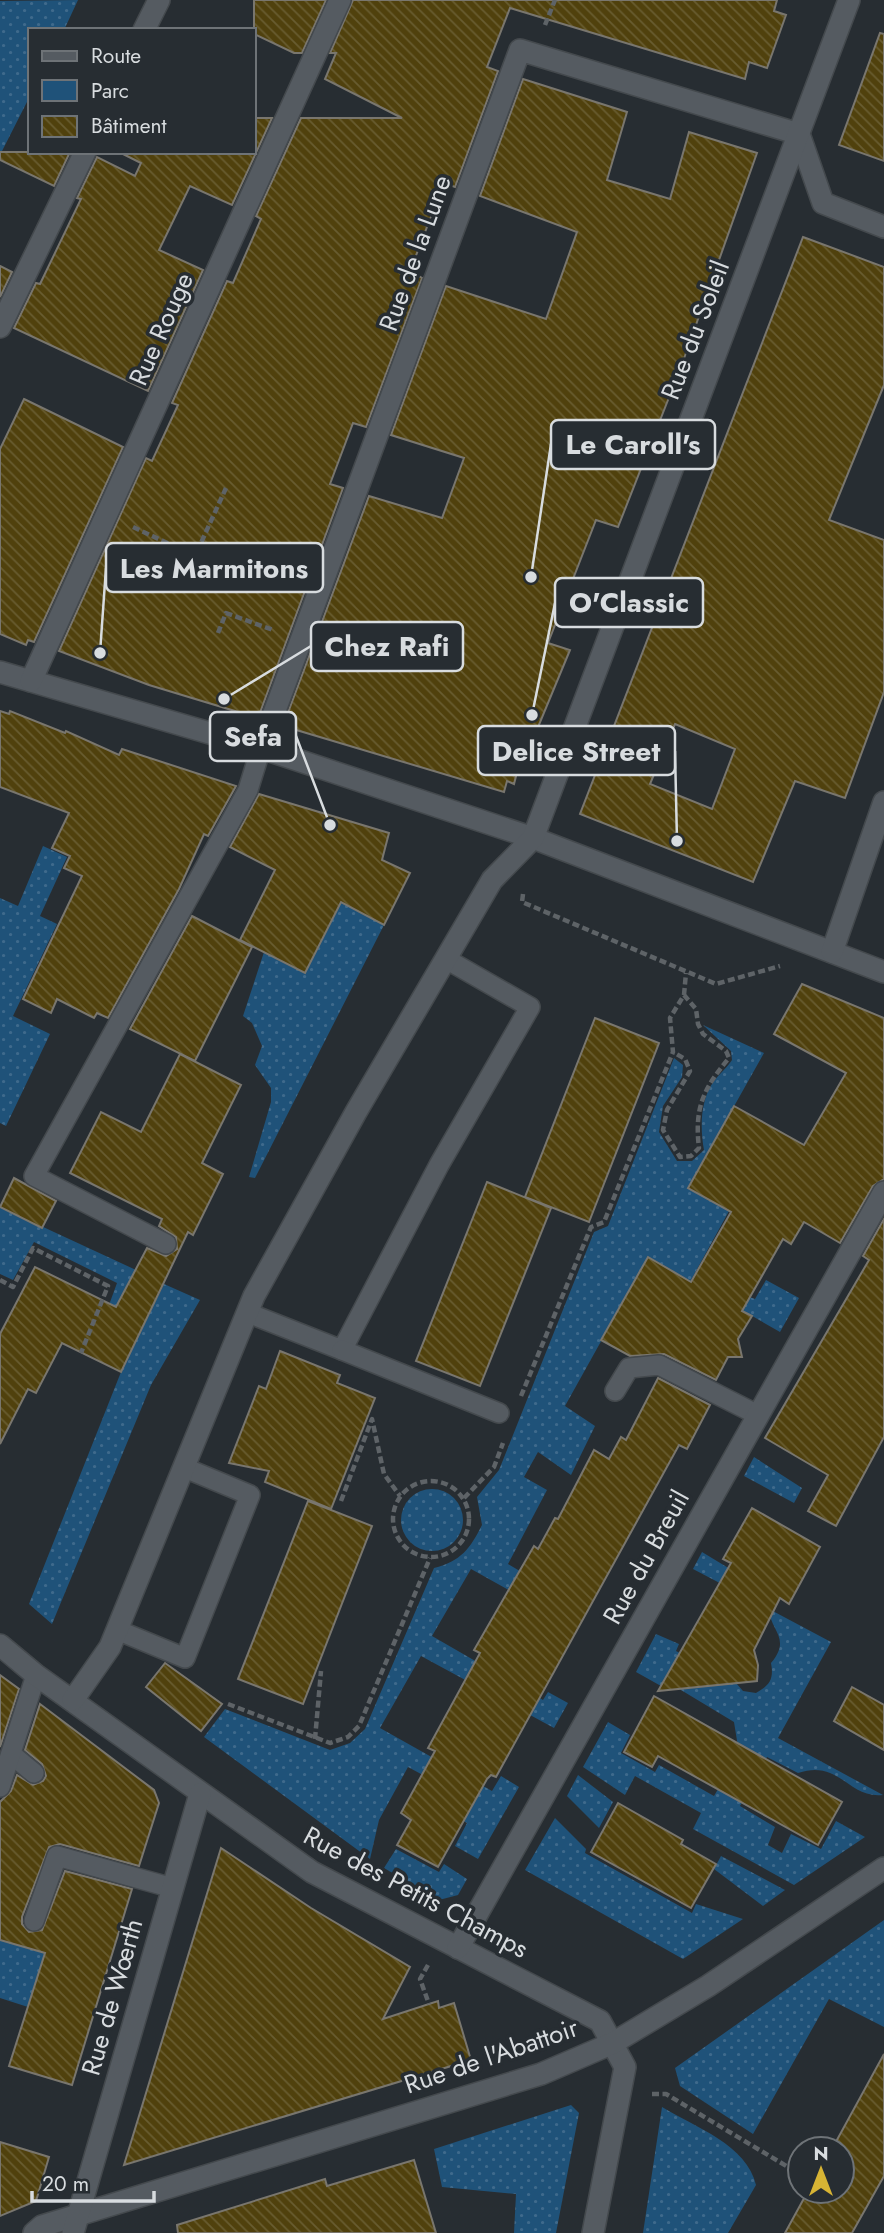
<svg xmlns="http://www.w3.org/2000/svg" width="884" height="2233" font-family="Jost,sans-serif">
	<defs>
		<pattern id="green-dots" width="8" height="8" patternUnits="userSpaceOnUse" patternTransform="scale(1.75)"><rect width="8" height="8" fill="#1f5279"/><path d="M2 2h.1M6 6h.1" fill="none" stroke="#3f6a8c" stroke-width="1.8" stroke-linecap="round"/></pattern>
		<pattern id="building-back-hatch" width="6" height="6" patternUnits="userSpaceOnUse" patternTransform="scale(1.75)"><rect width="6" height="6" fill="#50410d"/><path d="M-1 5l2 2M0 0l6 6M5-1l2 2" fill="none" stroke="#685c30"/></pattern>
	</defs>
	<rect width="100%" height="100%" fill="#272d32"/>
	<g fill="url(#green-dots)">
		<polygon points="78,0 64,30 30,30 30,96 0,155 0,1"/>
		<polygon points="43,846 67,857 40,916 57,924 13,1016 50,1034 6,1126 0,1123 0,898 18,906"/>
		<polygon points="340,902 384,925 255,1178 249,1177 271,1102 271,1088 255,1065 262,1046 252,1023 243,1016 264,952 305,973"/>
		<path d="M 703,1025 L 764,1053 L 688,1188 L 729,1211 L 690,1282 L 648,1257 L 565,1406 L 595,1426 L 571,1475 L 538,1452 L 524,1477 L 547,1490 L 508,1564 L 550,1589 L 539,1607 L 471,1569 L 432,1636 L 543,1700 L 548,1692 L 568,1703 L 554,1728 L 421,1656 L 380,1728 L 492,1791 L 501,1776 L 519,1787 L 478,1859 L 455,1846 L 467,1823 L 424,1799 L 434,1781 L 408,1767 L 379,1820 L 370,1859 L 204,1737 L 225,1709 L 330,1750 L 350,1743 L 365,1729 L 434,1568 C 461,1561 470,1549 482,1525 L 477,1497 L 499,1470 L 594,1232 L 608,1226 L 674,1058 L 683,1065 L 682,1077 L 663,1106 L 659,1132 L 677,1161 L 692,1161 L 704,1150 C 700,1128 700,1100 714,1081 C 720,1073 727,1068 732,1060 L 731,1051 Z"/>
		<polygon points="0,1207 136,1270 90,1357 117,1283 34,1242 13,1280 0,1274"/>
		<polygon points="766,1280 799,1298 780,1332 740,1309 747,1296 755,1299"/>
		<polygon points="164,1284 200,1300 151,1385 52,1624 29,1604 121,1372"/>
		<polygon points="754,1457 802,1488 794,1503 744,1476"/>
		<circle cx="432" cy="1520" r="31"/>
		<polygon points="702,1552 763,1589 756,1602 693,1569"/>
		<path d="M 769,1609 L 831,1642 L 778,1738 L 883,1795 C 848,1799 840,1759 798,1773 L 767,1757 L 740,1806 L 775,1827 L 768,1845 L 782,1853 L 791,1834 L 821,1849 L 836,1821 L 865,1837 L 794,1885 L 693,1829 L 701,1813 L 635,1776 L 625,1795 L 583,1767 L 608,1722 L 630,1735 L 621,1753 L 655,1772 L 659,1765 L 714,1796 L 739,1753 L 734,1722 L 676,1687 L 661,1686 L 636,1672 L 656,1634 L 679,1644 L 676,1651 L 736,1683 L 743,1691 L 756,1693 C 770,1685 774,1679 771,1663 C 792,1638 770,1631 769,1609 Z"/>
		<polygon points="578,1775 613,1802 599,1828 567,1796"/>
		<polygon points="555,1818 586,1849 585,1853 692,1913 696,1904 743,1919 683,1959 525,1870"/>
		<polygon points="396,1849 439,1872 444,1864 467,1879 458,1895 439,1900 384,1868"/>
		<polygon points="721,1856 785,1890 763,1906 714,1869"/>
		<polygon points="884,1920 884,2027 829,1999 753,2134 680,2086 675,2068"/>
		<polygon points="0,1940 76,1963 31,1996 28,2007 0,1998"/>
		<polygon points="571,2105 579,2113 556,2233 514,2233 516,2194 442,2187 434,2149"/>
		<path d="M 662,2107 C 695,2127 747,2145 756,2185 L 728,2233 L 643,2233 Z"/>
	</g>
	<g fill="url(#building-back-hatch)" stroke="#79766e" stroke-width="2" fill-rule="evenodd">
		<polygon points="254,0 326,0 302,53 294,53 254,34"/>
		<polygon points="353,0 777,0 774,11 786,15 767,68 749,62 745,79 510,8 487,67 498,71 455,187 444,183 410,271 422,278 366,427 353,423 330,484 343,488 258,718 149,685 59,651 146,458 152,461 178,405 172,403 227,281 233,283 261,219 256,216 301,118 402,118 325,79 336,53 330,53"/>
		<polygon points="880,33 884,34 884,161 839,145"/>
		<polygon points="523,79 627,112 607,180 670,199 689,132 757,153 681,367 618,527 596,520 548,643 570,650 536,732 528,729 514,784 507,781 504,792 283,726 369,496 442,518 464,458 391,435 446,286 546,319 577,232 480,196"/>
		<polygon points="254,118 272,118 232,205 190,186 159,250 203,270 148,391 14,328 36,283 40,284 81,199 77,198 97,157 135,176 141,163 119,152 254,152"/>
		<polygon points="0,152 70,152 54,186 0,160"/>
		<path d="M 803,237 L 884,267 L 884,385 L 829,520 L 884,540 L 884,692 L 845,798 L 795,781 L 753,882 L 580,814 ZM 675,724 L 735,749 L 712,809 L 650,784 Z"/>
		<polygon points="0,266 12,272 0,297"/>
		<polygon points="24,399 123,447 34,642 28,640 26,645 0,634 0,449"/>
		<polygon points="0,711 9,714 10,711 65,733 66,731 119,755 122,749 236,786 208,836 204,834 179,889 108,1018 97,1013 94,1018 57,999 51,1013 23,999 82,876 64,868 70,856 52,848 69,813 0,787"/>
		<polygon points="259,794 389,833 382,860 410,873 384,925 341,902 305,973 240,940 275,870 230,847"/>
		<polygon points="192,916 252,947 195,1061 130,1029"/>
		<polygon points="802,984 884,1018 884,1179 873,1186 840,1243 804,1222 791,1244 783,1239 742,1311 752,1316 738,1339 742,1357 728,1357 716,1380 664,1354 630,1356 601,1340 648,1257 691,1282 731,1212 688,1188 734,1106 804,1145 846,1073 774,1034"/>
		<polygon points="595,1018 659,1043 589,1222 525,1197"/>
		<polygon points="180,1054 241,1085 202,1163 223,1174 193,1235 188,1232 121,1372 62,1343 36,1393 28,1389 0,1444 0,1334 35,1267 116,1307 147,1248 166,1256 177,1249 176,1237 159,1226 162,1219 70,1173 101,1112 141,1132"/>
		<polygon points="14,1178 56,1201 42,1228 0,1207"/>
		<polygon points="487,1182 551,1208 480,1386 416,1361"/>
		<polygon points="884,1219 884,1437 836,1526 808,1511 828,1475 765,1438 869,1260 863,1256"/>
		<polygon points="280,1351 340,1375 337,1383 375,1398 331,1509 265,1482 269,1471 229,1463 259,1386 266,1389"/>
		<polygon points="658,1378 710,1405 687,1449 679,1445 496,1777 491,1775 487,1779 438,1867 397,1845 411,1820 401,1813 435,1751 428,1748 480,1653 474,1650 534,1546 538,1549 555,1518 558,1519 594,1450 609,1459 621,1437 626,1440"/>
		<polygon points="308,1501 372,1526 303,1704 238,1679"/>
		<polygon points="752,1508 820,1547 789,1604 780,1598 754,1650 758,1665 757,1681 658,1691 731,1563 723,1559"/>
		<polygon points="165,1663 222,1704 201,1731 146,1687"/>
		<polygon points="0,1675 19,1689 0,1747"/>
		<polygon points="852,1687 884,1705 884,1750 834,1721"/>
		<polygon points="654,1696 842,1802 818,1845 658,1756 652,1767 624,1752"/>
		<polygon points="40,1704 154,1790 159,1803 139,1866 60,1844 49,1847 22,1917 22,1924 29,1932 42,1930 65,1871 132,1889 72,2085 9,2066 45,1953 0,1940 0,1802 11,1791 17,1775 33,1785 43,1781 46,1776 42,1764 25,1750"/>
		<polygon points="618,1803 683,1840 681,1844 716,1864 691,1908 591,1852"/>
		<polygon points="221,1848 311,1908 410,1967 383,2019 438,2001 439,2008 454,2003 471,2060 124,2165"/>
		<polygon points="884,2054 884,2176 852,2233 785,2233 808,2191 842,2191 842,2149 832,2149"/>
		<polygon points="0,2142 49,2157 36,2201 0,2216"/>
		<polygon points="414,2160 436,2233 178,2233 177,2225 325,2179 327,2186"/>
	</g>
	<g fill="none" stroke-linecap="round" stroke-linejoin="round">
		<g stroke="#44494d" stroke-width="22">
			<g id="lane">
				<polyline points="166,1244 34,1176 248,790 261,748"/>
				<polyline points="248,1313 342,1350 439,1165 530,1007 446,959"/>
				<polyline points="342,1350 499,1413"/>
				<polyline points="615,1391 629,1368 659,1365 758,1415"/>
				<polyline points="117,1630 185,1658 250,1495 185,1468"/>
				<polyline points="11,1754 34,1773"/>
				<polyline points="0,1787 36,1675"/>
				<polyline points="34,1921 57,1856 173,1888"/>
			</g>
		</g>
		<g stroke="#44494d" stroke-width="24">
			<g id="street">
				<polyline points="144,30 159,0"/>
				<polyline points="0,327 85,152"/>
				<polyline points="0,672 261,748 533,838 884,972"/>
				<polyline points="31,681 340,0"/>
				<polyline points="261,748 520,50 799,134 823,203 884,227"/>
				<polyline points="832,952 884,802"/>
				<polyline points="0,1645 36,1675 312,1872 600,2021 625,2067 593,2233"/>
				<polyline points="73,1700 110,1647 254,1296 356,1112 492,880 533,838 849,0"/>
				<polyline points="458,1948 884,1192"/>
				<polyline points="34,2233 42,2226 541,2074 613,2043 708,1986 884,1868"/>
				<polyline points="73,2233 200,1794"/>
			</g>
		</g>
		<g stroke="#5e6367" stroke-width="4.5" stroke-dasharray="7 3.5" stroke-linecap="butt">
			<polyline points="545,25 555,0"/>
			<polyline points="133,527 195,556 226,488"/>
			<polyline points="218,633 226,613 273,630"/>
			<polyline points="523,894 522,902 716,984 780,966"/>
			<polyline points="684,995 686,973"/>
			<polyline points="0,1280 13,1287 33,1248 108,1286 81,1353"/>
			<path d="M 521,1396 L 591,1227 L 604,1222 L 673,1052 L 670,1018 L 684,995 L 696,1009 L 698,1024 L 703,1034 L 726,1051 L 729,1058 C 704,1088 694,1107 699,1148 L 691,1156 L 680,1157 L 663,1130 L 667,1110 L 690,1071 L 685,1059 L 673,1052"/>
			<circle cx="431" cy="1519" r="38"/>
			<polyline points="464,1498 494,1467 503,1443"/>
			<polyline points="341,1501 372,1419 384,1474 400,1496"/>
			<polyline points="228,1704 330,1743 348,1737 359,1726 430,1558"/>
			<polyline points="315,1739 321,1671"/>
			<polyline points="428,1965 420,1979 429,2004"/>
			<polyline points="652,2094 666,2094 793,2170"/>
		</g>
		<use href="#lane" stroke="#555b61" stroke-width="19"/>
		<use href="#street" stroke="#555b61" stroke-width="21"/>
	</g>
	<g text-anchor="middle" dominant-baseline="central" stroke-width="7" stroke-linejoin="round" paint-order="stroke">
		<g font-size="26" fill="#d8dcdf" stroke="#272d32">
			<text transform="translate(415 253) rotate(-70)">Rue de la Lune</text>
			<text transform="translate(161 329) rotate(-66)">Rue Rouge</text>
			<text transform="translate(695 330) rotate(-69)">Rue du Soleil</text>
			<text transform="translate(646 1557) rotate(-61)">Rue du Breuil</text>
			<text transform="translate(416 1892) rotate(28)">Rue des Petits Champs</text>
			<text transform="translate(112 1997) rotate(-74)">Rue de Wœrth</text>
			<text transform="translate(491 2056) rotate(-19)">Rue de l'Abattoir</text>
		</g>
	</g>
	<path fill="none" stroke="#d8dcdf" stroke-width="2.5" d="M531 577L551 444M100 653L106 568M532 715L555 603M224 699L311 646M330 825L296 736M677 841L675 751"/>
	<g fill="#d8dcdf" stroke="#272d32" stroke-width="2.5">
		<circle cx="531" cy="577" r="7"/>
		<circle cx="100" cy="653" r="7"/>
		<circle cx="532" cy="715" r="7"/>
		<circle cx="224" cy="699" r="7"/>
		<circle cx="330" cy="825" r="7"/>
		<circle cx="677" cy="841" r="7"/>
	</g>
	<g fill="#272d32" stroke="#d8dcdf" stroke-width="2.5">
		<rect x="551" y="420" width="164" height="49" rx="7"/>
		<rect x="106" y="543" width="217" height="49" rx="7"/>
		<rect x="555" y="578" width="148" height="49" rx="7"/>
		<rect x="311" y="622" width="152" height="49" rx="7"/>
		<rect x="210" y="712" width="86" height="49" rx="7"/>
		<rect x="478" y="726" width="197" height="49" rx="7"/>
	</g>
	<g font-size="28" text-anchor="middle" font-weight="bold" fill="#d8dcdf">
		<text x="633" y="454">Le Caroll's</text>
		<text x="214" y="578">Les Marmitons</text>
		<text x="629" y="612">O'Classic</text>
		<text x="387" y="656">Chez Rafi</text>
		<text x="253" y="746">Sefa</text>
		<text x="576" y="761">Delice Street</text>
	</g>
	<rect x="28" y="28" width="228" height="126" fill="#272d32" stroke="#6e7377" stroke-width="2"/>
	<rect x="42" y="51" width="35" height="10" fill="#555b61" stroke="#6e7377" stroke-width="2"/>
	<text x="91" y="63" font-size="21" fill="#d8dcdf">Route</text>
	<rect x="42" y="80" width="35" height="21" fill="#1f5279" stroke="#6e7377" stroke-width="2"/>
	<text x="91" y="98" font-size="21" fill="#d8dcdf">Parc</text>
	<rect x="42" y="116" width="35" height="21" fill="url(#building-back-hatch)" stroke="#6e7377" stroke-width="2"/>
	<text x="91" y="133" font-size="21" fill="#d8dcdf">Bâtiment</text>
	<g transform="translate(821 2170)"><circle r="33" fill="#272d32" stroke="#6e7377" stroke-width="2"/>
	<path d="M0-5L12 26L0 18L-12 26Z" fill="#d7b434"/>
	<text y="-10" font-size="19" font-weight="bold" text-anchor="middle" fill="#d8dcdf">N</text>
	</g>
	<path d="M32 2191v10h122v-10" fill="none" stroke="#d8dcdf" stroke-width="3.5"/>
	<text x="42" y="2191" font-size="21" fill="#d8dcdf" stroke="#272d32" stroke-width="5" paint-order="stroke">20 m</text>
</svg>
